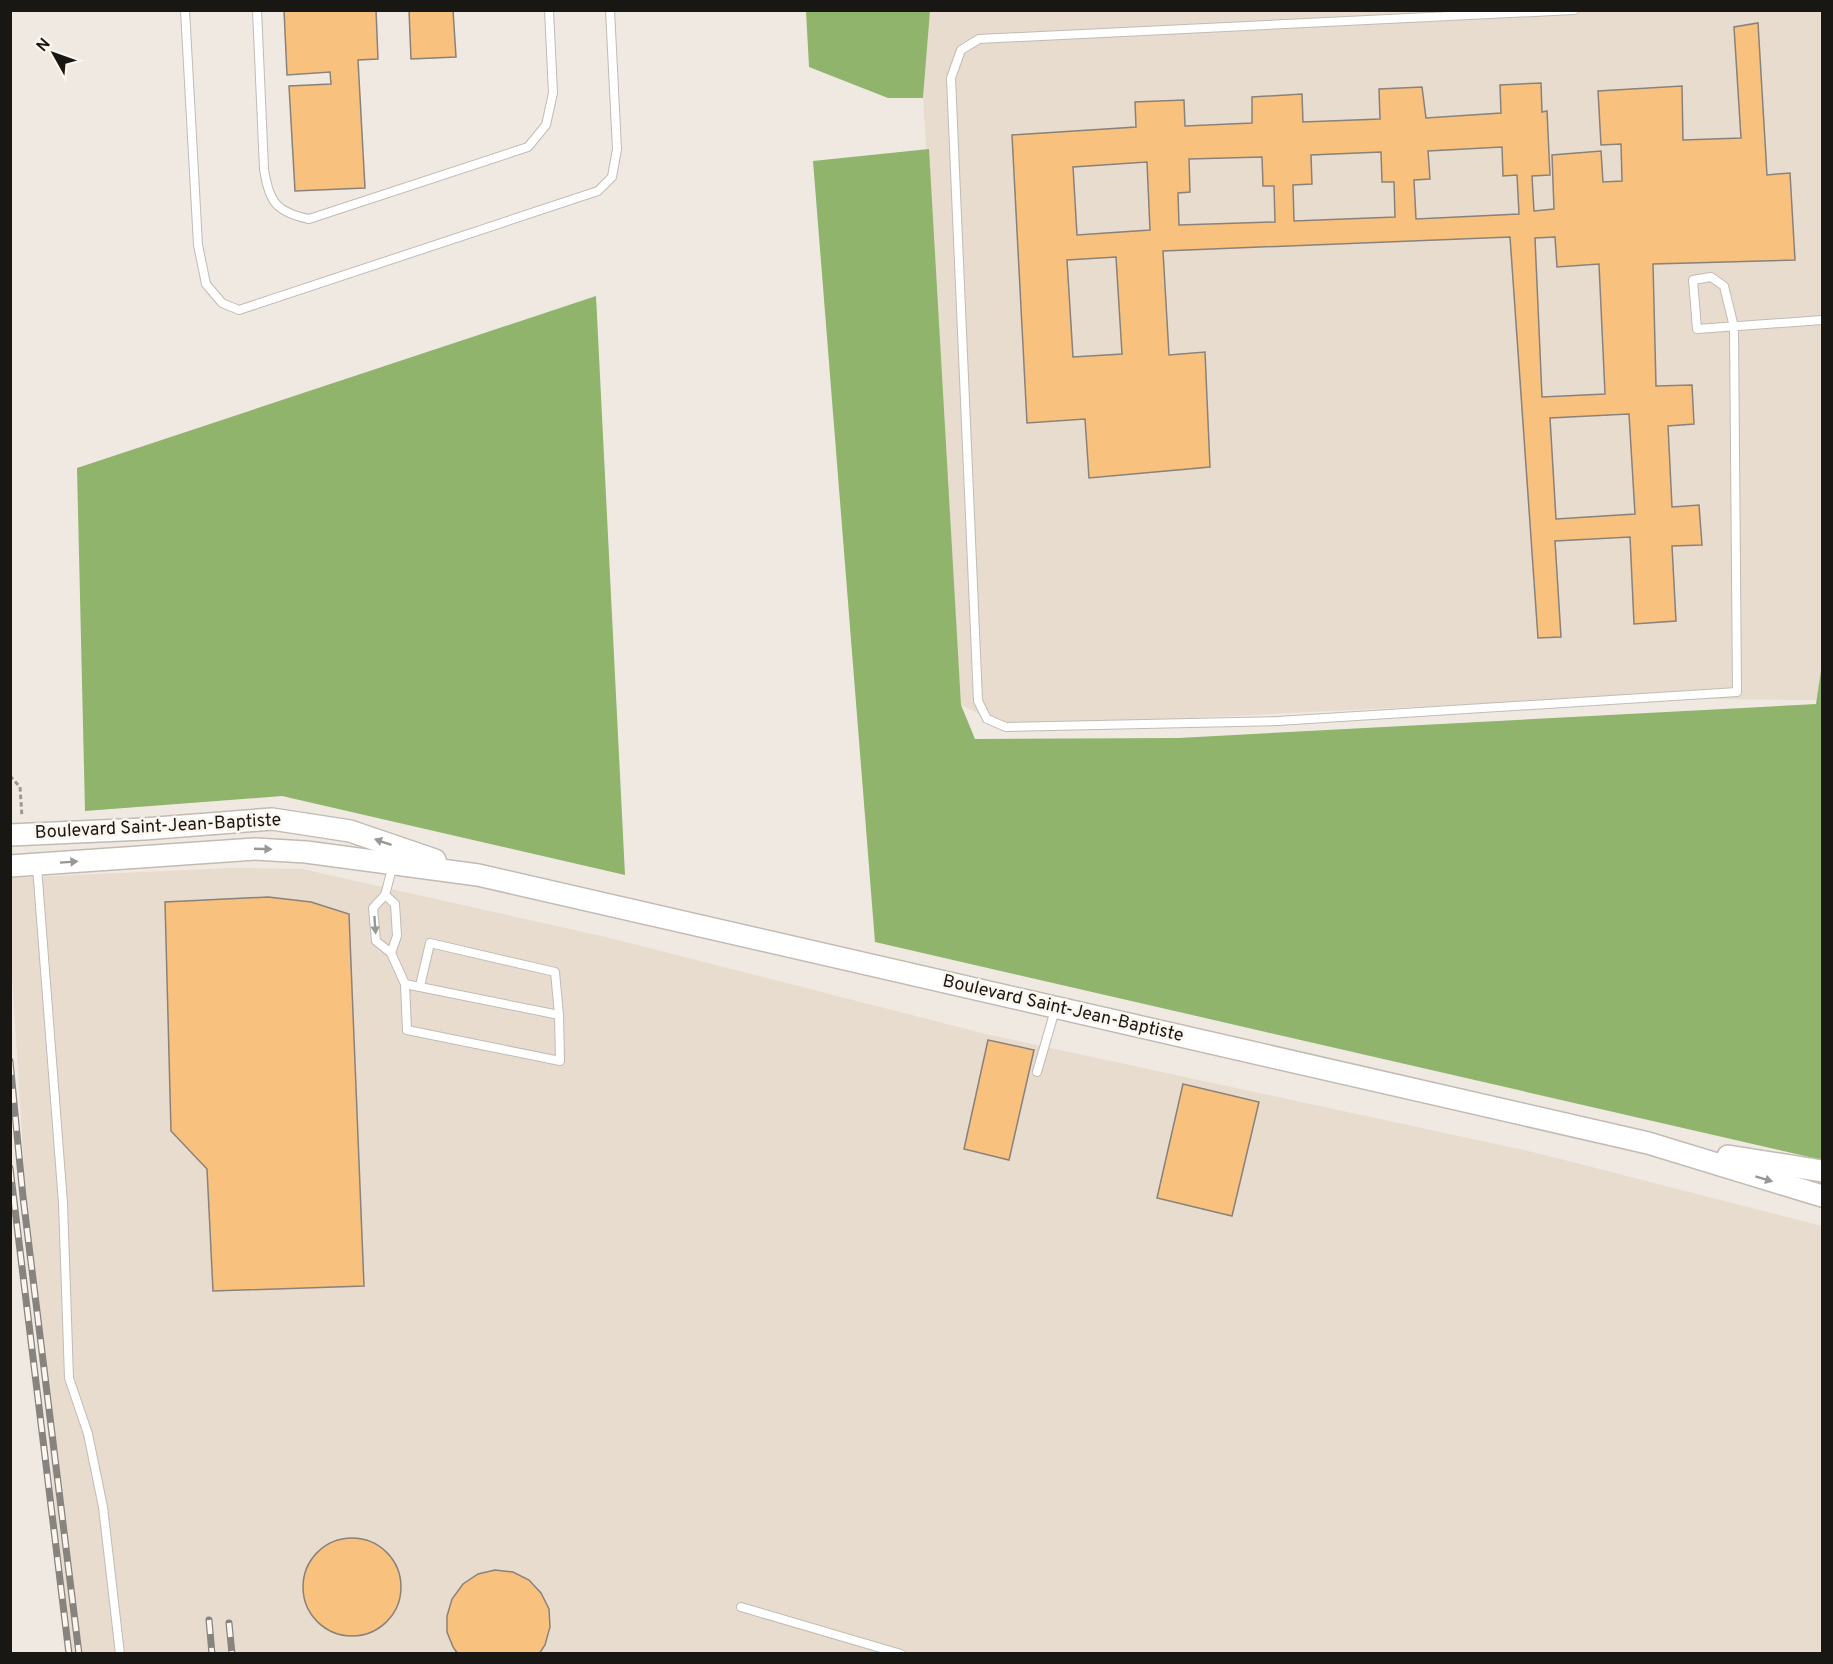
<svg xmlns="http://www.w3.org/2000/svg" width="1833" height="1664" font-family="Overpass,sans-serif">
	<rect width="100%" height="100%" fill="#f0e9e2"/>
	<g fill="#e8dccf">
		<polygon points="930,11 1822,11 1822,690 1819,700 1599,698 1006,727 961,705 923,98"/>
		<polygon points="229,868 303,869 369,884 610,938 986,1034 1537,1153 1822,1226 1822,1653 69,1653 26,1197 11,959 10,878"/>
	</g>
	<g fill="#90b46c">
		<polygon points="806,11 930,11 923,98 888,98 809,67"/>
		<polygon points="929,149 961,705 975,739 1178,738 1816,704 1822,664 1822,1160 875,942 813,161"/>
		<polygon points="596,296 625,875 282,796 85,811 77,468"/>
	</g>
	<g fill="#f9c17e" stroke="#88827b" stroke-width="1.5" fill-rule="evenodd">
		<polygon points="284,10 376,10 378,59 358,60 365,188 295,191 289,86 331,84 330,72 287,75"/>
		<polygon points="409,10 453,10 456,57 411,59"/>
		<path d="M 1758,23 L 1767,175 L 1790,173 L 1795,260 L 1653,264 L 1656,386 L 1692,385 L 1694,424 L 1668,426 L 1672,507 L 1699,505 L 1702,545 L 1672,546 L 1676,621 L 1634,624 L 1630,537 L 1555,541 L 1561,637 L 1538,638 L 1510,237 L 1163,251 L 1169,355 L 1205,352 L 1210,467 L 1089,478 L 1085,419 L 1027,423 L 1012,135 L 1136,127 L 1135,102 L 1184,100 L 1185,126 L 1252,123 L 1252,97 L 1302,94 L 1303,122 L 1380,119 L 1379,89 L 1422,87 L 1426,118 L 1501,113 L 1500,85 L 1541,83 L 1542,112 L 1547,111 L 1550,175 L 1532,176 L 1534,211 L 1554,209 L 1552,155 L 1601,151 L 1603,182 L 1622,181 L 1621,144 L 1601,145 L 1598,91 L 1682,86 L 1683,140 L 1741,138 L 1734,27 ZM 1502,147 L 1503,176 L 1517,175 L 1519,214 L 1416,219 L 1414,180 L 1430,179 L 1428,151 ZM 1381,152 L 1382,182 L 1394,182 L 1395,217 L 1294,221 L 1293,185 L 1312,184 L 1311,155 ZM 1262,157 L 1263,186 L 1274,186 L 1275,222 L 1179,225 L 1178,193 L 1190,192 L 1189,159 ZM 1147,162 L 1150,230 L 1077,235 L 1073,167 ZM 1555,237 L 1557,267 L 1599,264 L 1605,394 L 1542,397 L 1535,238 ZM 1116,257 L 1122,354 L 1073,357 L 1067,260 ZM 1629,414 L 1635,514 L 1556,519 L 1550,418 Z"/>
		<polygon points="268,897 311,902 349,914 364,1286 213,1291 207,1169 171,1131 165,902"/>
		<polygon points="988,1040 1034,1050 1009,1160 964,1149"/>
		<polygon points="1183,1084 1259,1102 1232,1216 1157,1198"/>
		<circle cx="352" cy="1587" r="49"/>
		<polygon points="495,1570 513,1572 529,1580 541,1593 549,1609 550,1627 545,1645 539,1654 458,1654 453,1647 447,1632 447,1616 452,1599 463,1584 478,1574"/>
	</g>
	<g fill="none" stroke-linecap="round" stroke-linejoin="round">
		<g stroke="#c1bbb4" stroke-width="10">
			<g id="lane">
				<polyline points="185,10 198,245 206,284 222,303 239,310 598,191 612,177 617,149 610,10"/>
				<path d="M 257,10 L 264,169 C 269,202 276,212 309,219 L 528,147 L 546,125 L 553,93 L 549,10"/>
				<polyline points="1574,10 979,39 961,50 951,78 978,701 987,719 1006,727 1278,721 1737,692 1734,327 1724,286 1711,277 1693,280 1697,329 1822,320"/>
				<polyline points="393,865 385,895 373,908 376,941 391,953 405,984 559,1015 555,972 430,943 420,986"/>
				<polyline points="37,867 63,1203 69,1378 88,1434 103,1507 120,1654"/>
				<polyline points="385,895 395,904 397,936 391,953"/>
				<polyline points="405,984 407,1030 560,1061 559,1015"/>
				<polyline points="1037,1072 1055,1010"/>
				<polyline points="741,1607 901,1654"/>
			</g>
		</g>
		<g stroke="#c1bbb4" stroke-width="24">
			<g id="secondary">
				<polyline points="10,835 144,829 272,819 350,831 435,860"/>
				<polyline points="10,866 255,849 306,852 478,875 1648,1143 1822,1196"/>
				<polyline points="1728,1156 1822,1171"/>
			</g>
		</g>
		<polyline stroke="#9d9792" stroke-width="3" stroke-dasharray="4.5 3" stroke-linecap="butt" points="10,776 20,787 22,817"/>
		<use href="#lane" stroke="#fff" stroke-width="8"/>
		<use href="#secondary" stroke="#fff" stroke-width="21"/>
		<g stroke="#87837e" stroke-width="7">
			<g id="rail">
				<polyline points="10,1061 23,1197 79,1654"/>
				<polyline points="10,1168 69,1654"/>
				<polyline points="209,1620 212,1654"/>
				<polyline points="229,1623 232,1654"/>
			</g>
		</g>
		<use href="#rail" stroke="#fdf6ef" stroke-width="4.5" stroke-dasharray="14" stroke-linecap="butt"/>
	</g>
	<defs><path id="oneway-solid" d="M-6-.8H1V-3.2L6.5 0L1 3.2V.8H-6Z" transform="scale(1.5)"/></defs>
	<g fill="#989795">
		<use href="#oneway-solid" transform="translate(383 842) rotate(-161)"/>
		<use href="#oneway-solid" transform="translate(263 849) rotate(2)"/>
		<use href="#oneway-solid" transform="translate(69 862) rotate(-4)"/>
		<use href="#oneway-solid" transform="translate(375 925) rotate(86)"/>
		<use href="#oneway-solid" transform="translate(1764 1179) rotate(17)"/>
	</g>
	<g text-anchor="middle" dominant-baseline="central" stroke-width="5" stroke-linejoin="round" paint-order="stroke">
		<g font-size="18" fill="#191714" stroke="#fdf6ef">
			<text transform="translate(158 827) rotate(-3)">Boulevard Saint-Jean-Baptiste</text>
			<text transform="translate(1063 1009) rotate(13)">Boulevard Saint-Jean-Baptiste</text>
		</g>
	</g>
	<rect width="1833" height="1664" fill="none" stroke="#191714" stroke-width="24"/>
	<g transform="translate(54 54) rotate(310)" stroke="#fdf6ef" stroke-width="4.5" paint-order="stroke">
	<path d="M0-4.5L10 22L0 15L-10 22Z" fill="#191714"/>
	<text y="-9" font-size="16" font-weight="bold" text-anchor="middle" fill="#191714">N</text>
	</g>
</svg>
